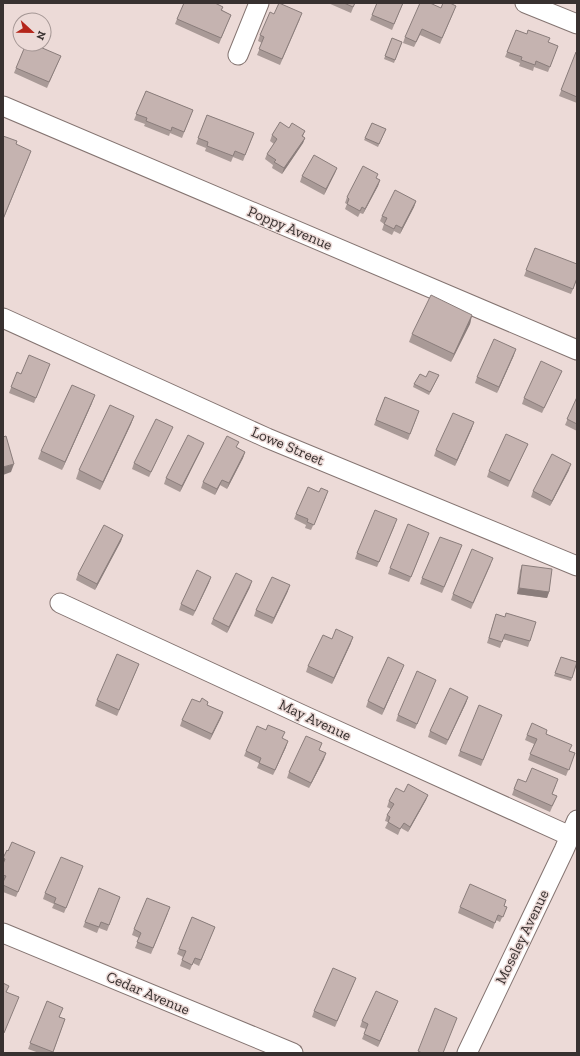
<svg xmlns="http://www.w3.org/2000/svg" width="580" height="1056" font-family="'Zilla Slab',serif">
	<rect width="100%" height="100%" fill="#ecdad7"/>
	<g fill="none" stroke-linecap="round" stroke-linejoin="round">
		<g stroke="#847471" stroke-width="21">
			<g id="minor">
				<polyline points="525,3 577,24"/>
				<polyline points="238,55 259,3"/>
				<polyline points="3,106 577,350"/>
				<polyline points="3,318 267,438 577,566"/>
				<polyline points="60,603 307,717 570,836"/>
				<polyline points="3,933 293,1053"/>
				<polyline points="467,1053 564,850 577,820"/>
			</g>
		</g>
		<use href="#minor" stroke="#fff" stroke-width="19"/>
	</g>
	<g fill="#a99a97">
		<polygon points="328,3 355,3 351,13"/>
		<polygon points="377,3 403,3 392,30 370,20"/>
		<polygon points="223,7 222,10 231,15 219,44 175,24 177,19"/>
		<polygon points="441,8 454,11 440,44 420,35 414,47 403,43 405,37"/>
		<polygon points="274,14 300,19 280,65 257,55 262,43 258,41 260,35"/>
		<polygon points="516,30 558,46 548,72 534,67 533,71 519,66 520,63 505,57"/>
		<polygon points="392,38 402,42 394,63 384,59"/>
		<polygon points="576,52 577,52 577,103 559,96"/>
		<polygon points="61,56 47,88 14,73 16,68"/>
		<polygon points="146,91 193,110 182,138 170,133 169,136 144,126 145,124 134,120"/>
		<polygon points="207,115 254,133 243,161 233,157 231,162 205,151 206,148 196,144"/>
		<polygon points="372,123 386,129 378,147 364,140"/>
		<polygon points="289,128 305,131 303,136 305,138 303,143 282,174 272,168 273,165 265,159 267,154 274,144 270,141 272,135"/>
		<polygon points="337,168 335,173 324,195 300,182 302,176"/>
		<polygon points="377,179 380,180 378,186 363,214 360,213 358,217 345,209 347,204 345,203 347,197"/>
		<polygon points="416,201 414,207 400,234 394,231 392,235 382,230 384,224 380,221 382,216"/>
		<polygon points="535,248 577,279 571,294 524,276"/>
		<polygon points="472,315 470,324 451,362 409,342 412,334"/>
		<polygon points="514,355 497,393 475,383 477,377"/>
		<polygon points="50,364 34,403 9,393 17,372 21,374"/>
		<polygon points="562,371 542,413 522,404 524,398"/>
		<polygon points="439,375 429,395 413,387 414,384 426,377"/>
		<polygon points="385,397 417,417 408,440 374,425"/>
		<polygon points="577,397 577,431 565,425"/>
		<polygon points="92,403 62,470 38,459 41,451"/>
		<polygon points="134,416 131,424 100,490 76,479 79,470"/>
		<polygon points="472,428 455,466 434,456 436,450"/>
		<polygon points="170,433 149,477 132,469 134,463"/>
		<polygon points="204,443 202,448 180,492 164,484 166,478"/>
		<polygon points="528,444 508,487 487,477 489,471"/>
		<polygon points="237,448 245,452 243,458 227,489 220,485 215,495 201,488 203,482"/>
		<polygon points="569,470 550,506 531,497 533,491"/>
		<polygon points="319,492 326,497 311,530 305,528 306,525 294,519 296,514"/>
		<polygon points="395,525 377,567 355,559 357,553"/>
		<polygon points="123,535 121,541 95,590 76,580 78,574"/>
		<polygon points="427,539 409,582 388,574 390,568"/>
		<polygon points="460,551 442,593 420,584 422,578"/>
		<polygon points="491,564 471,609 451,600 453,594"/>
		<polygon points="522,565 549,592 547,598 517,594 520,571"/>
		<polygon points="211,577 193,616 179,610 181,604"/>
		<polygon points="250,587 227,633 211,624 213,619"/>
		<polygon points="288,591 272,624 254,616 256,610"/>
		<polygon points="496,614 530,641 528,647 503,639 500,648 487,643"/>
		<polygon points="351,643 332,684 306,672 308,666"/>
		<polygon points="561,657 577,662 571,681 554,676"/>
		<polygon points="137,669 117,716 95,706 97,700"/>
		<polygon points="402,670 382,715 366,707 368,701"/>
		<polygon points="434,685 415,729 396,721 398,715"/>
		<polygon points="468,697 466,703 446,745 428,737 430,731"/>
		<polygon points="200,702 223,712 210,740 180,726 182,720"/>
		<polygon points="500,720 481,766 458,756 460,751"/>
		<polygon points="546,734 570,751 575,753 566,776 528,760 534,744 525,740 527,735"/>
		<polygon points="282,738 286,747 273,775 257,768 259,763 244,756 246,751"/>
		<polygon points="319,750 324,759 309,788 287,778 289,772"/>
		<polygon points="526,782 556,785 552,794 557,796 550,812 512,795 514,789"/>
		<polygon points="404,792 428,795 426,800 408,832 401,828 398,835 385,828 388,822 385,821 387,815 391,809 387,807 389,801"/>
		<polygon points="7,850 35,852 16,897 3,892 3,859"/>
		<polygon points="81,872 64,913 52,908 54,904 43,899 45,893"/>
		<polygon points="120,897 107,931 99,928 97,933 83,927 85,922"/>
		<polygon points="504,906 507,907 500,922 496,920 493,929 458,913 460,907"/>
		<polygon points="168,913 151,954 135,948 139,938 132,935 134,929"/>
		<polygon points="192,917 215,927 199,966 193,963 190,970 180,966 183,957 177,954"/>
		<polygon points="354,983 335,1027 312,1017 314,1011"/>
		<polygon points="47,1001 60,1017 65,1019 53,1053 39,1053 28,1049"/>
		<polygon points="398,1001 378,1047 362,1039 366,1029 360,1027 362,1021"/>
	</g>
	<g fill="#8a7d7b">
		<polygon points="305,138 303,143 282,174 284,168"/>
		<polygon points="31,151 28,159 3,220 3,219"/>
		<polygon points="337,168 335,173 324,195 326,189"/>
		<polygon points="380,180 378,186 363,214 365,209"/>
		<polygon points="416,201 414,207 400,234 402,228"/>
		<polygon points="472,315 470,324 451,362 454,354"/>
		<polygon points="516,349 514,355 497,393 499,387"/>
		<polygon points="95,395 92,403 62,470 65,462"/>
		<polygon points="134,416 131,424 100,490 103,482"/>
		<polygon points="474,422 472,428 455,466 457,460"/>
		<polygon points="204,443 202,448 180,492 182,486"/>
		<polygon points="245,452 243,458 227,489 229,483"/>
		<polygon points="14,464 11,472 3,475 3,467"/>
		<polygon points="571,464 569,470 550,506 552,501"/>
		<polygon points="222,480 220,485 215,495 217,489"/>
		<polygon points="123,535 121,541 95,590 97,584"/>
		<polygon points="211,577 209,583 193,616 195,611"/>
		<polygon points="252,581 250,587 227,633 229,627"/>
		<polygon points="290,585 288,591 272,624 274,618"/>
		<polygon points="519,588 549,592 547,598 517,594"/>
		<polygon points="353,637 351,643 332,684 334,678"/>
		<polygon points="404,665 402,670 382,715 384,709"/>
		<polygon points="468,697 466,703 446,745 448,740"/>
		<polygon points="223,712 221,718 210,740 212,734"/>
		<polygon points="288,741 286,747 273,775 275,770"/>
		<polygon points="326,753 324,759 309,788 311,783"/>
		<polygon points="428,795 426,800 408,832 410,827"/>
		<polygon points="398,1001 396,1006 378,1047 380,1041"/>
	</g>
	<g fill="#c5b3b0" stroke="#8a7d7b">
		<polygon points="184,3 215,3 223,7 221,10 231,15 221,38 177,19"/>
		<polygon points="279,3 302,13 282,59 259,49 264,37 260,35 270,12 274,14"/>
		<polygon points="344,3 355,3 353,7"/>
		<polygon points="377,3 403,3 394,24 372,15"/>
		<polygon points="420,3 430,3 441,8 443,3 450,3 456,6 442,38 422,29 416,42 405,37"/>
		<polygon points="516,30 527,34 528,30 550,38 548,42 558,46 550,67 536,61 535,65 521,60 522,57 507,52"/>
		<polygon points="392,38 402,42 395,60 385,56"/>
		<polygon points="26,44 33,44 61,56 49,82 16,68"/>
		<polygon points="576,52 577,52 577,97 561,90"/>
		<polygon points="146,91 193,110 184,132 172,127 171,131 146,121 147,118 136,114"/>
		<polygon points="207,115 254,133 245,155 235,151 233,156 207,146 208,142 198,138"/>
		<polygon points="280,122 289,128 292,123 305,131 302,136 305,138 284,168 274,162 276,160 267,154 277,139 272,135"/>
		<polygon points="372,123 386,129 379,144 365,138"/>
		<polygon points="3,136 17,141 16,144 31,151 3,219"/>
		<polygon points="314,155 337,168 326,189 302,176"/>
		<polygon points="363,166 378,174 376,178 380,180 365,209 362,207 360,211 347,204 349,199 347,197"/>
		<polygon points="395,190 416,201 402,228 396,225 394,229 384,224 387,218 382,216"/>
		<polygon points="535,248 577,264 577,278 573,289 526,270"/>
		<polygon points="431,295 472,315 454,354 412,334"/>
		<polygon points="494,339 516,349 499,387 477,377"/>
		<polygon points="29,355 50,364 36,398 11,387 17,372 21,374"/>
		<polygon points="541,361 562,371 544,408 524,398"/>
		<polygon points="429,371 439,375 430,392 414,384 420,374 426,377"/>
		<polygon points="72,385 95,395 65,462 41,451"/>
		<polygon points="385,397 419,411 410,434 376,420"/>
		<polygon points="577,397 577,424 567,419"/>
		<polygon points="110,405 134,416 103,482 79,470"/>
		<polygon points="453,413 474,422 457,460 436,450"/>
		<polygon points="156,419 173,427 151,472 134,463"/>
		<polygon points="506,434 528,444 510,481 489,471"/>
		<polygon points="188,435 204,443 182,486 166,478"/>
		<polygon points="6,436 14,464 3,467 3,437"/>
		<polygon points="227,436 239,442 236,447 245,452 229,483 222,480 217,489 203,482"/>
		<polygon points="552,454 571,464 552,501 533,491"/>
		<polygon points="308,487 319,492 321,488 328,491 314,525 307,522 308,519 296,514"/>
		<polygon points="375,510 397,519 379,562 357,553"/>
		<polygon points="408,524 429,533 411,577 390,568"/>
		<polygon points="104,525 123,535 97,584 78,574"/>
		<polygon points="440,537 462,545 444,587 422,578"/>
		<polygon points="472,549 493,558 473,603 453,594"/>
		<polygon points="522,565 552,569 549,592 519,588"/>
		<polygon points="197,570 211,577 195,611 181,604"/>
		<polygon points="236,573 252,581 229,627 213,619"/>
		<polygon points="272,577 290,585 274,618 256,610"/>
		<polygon points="506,613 536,622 530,641 505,634 502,642 489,638 496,614 505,617"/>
		<polygon points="336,629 353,637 334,678 308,666 323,635 332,639"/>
		<polygon points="117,654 139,664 119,710 97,700"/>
		<polygon points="388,657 404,665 384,709 368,701"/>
		<polygon points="561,657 577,662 572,678 555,673"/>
		<polygon points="417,671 436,680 417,724 398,715"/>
		<polygon points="450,688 468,697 448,740 430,731"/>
		<polygon points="202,698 208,702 207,705 223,712 212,734 182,720 192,699 200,702"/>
		<polygon points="479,705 502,715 483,760 460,751"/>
		<polygon points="532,723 547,730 546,734 572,745 569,751 575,753 569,770 530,754 537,739 527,735"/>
		<polygon points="268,725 285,732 282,738 288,741 275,770 259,763 261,758 246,751 257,726 266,730"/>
		<polygon points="306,736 322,743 319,750 326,753 311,783 289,772"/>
		<polygon points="532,768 558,779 552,794 557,796 552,806 514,789 518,779 526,782"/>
		<polygon points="408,784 428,795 410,827 404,823 400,829 388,822 390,817 387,815 394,804 389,801 396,788 404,792"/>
		<polygon points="12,842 35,852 18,892 3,885 3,882 6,876 3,875 3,864 5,859 3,858 7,850 8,851"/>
		<polygon points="61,857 83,866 66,908 54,903 56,898 45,893"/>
		<polygon points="470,884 506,900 504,906 507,907 503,917 498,915 495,923 460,907"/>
		<polygon points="99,888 120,897 109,925 101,922 99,927 85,922"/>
		<polygon points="147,898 170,907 153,948 137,942 141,933 134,929"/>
		<polygon points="192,917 215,927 201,960 195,958 192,965 182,960 186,951 179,949"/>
		<polygon points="333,968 356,978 337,1021 314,1011"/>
		<polygon points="3,983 9,986 6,992 19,997 4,1033 3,1033"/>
		<polygon points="376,991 398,1001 380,1041 364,1034 368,1024 362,1021"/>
		<polygon points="47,1001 63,1008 59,1017 65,1019 53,1052 30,1043"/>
		<polygon points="435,1008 457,1018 443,1053 422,1053 418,1051"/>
	</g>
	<g text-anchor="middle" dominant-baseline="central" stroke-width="3" stroke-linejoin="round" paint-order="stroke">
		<g font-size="15" fill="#383130" stroke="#ecdad7">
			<text transform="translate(290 228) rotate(23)">Poppy Avenue</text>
			<text transform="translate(288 446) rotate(23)">Lowe Street</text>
			<text transform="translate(315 720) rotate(25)">May Avenue</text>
			<text transform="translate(522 937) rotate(-64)">Moseley Avenue</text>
			<text transform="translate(148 993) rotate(23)">Cedar Avenue</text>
		</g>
	</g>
	<rect width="580" height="1056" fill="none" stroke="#383130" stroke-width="8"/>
	<g transform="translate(32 32) rotate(112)"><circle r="19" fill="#ecdad7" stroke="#a49694"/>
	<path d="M0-3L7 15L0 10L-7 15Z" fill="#b4251a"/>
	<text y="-6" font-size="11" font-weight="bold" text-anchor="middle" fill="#383130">N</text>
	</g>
</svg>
